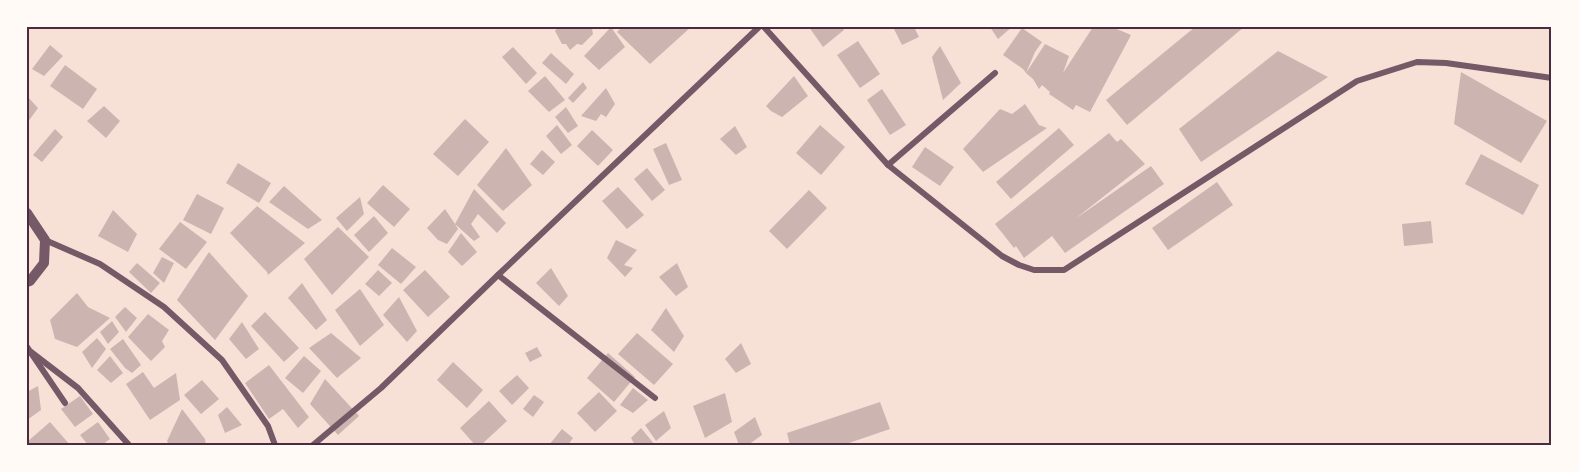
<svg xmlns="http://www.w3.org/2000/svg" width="1579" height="472" font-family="'DejaVu Sans',sans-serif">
	<rect width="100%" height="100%" fill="#f7e1d7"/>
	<g fill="#ccb4b1">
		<polygon points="558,27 595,27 592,29 593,34 582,45 577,44 570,50 566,44 562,44 555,31"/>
		<polygon points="611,27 625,47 599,70 584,56"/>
		<polygon points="622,27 691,27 650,64 617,32"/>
		<polygon points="809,27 843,27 844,30 823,47"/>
		<polygon points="893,27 914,27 919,37 902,45"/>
		<polygon points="990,27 1012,27 998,39"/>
		<polygon points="1093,27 1112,27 1131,35 1090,112 1076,105 1073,110 1049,94 1050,92 1042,85 1039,89 1033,79 1026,73 1023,69 1003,55 1022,28 1042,42 1035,52 1026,73 1045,44 1069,56 1063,73"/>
		<polygon points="1195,27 1244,27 1127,125 1106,100"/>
		<polygon points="858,41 880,74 860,88 837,55"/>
		<polygon points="50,45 63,56 44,76 32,69"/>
		<polygon points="940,46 961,83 943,100 932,57"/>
		<polygon points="513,47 537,73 526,84 502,57"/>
		<polygon points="1278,51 1328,77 1201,162 1179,129"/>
		<polygon points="551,53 574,74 566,84 542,63"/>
		<polygon points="65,65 97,89 83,109 50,86"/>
		<polygon points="1461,72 1547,121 1521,163 1454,124"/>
		<polygon points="545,76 565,100 549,112 528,91"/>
		<polygon points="794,76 808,96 782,117 771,111 766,106"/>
		<polygon points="583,82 587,88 573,103 568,98"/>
		<polygon points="606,88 615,104 606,117 601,114 596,121 581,116"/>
		<polygon points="882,89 906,125 890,135 867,100"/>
		<polygon points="27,96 38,108 27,123"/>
		<polygon points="1025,104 1039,125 1047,128 983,172 963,149 1000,109 1012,114"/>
		<polygon points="104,106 120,121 106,138 87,121"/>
		<polygon points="566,107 578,126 568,133 555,117"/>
		<polygon points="465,119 489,142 458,176 433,154"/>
		<polygon points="557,125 572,145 561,154 546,136"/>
		<polygon points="820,125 845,147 821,175 796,153"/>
		<polygon points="735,126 747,147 736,155 720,139"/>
		<polygon points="1059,128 1074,145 1011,199 996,182"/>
		<polygon points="55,129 63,137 42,162 33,155"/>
		<polygon points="592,130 613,150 598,166 577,146"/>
		<polygon points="1109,133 1117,142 1121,139 1145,164 1075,219 1151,166 1164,184 1065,253 1052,236 1024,258 1016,246 1014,248 995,224"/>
		<polygon points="666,143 682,180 669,185 653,149"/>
		<polygon points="925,147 954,167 940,186 912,167"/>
		<polygon points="506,148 532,185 503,211 477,185"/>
		<polygon points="542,150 555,162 543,175 530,164"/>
		<polygon points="1481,154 1539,185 1523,215 1465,184"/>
		<polygon points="238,163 271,183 259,203 226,183"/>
		<polygon points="647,168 665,190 652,201 634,179"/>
		<polygon points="1217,182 1233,205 1168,250 1152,228"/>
		<polygon points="383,185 410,209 394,227 367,203"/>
		<polygon points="284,186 322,220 308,229 269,202"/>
		<polygon points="618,187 644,215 627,229 602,201"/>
		<polygon points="474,189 506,223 497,233 478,214 471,224 480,237 474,241 455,224 458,229 447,244 438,240 427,228 445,209 455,224"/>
		<polygon points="809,190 827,208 787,249 769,231"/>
		<polygon points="197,194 224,208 211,234 183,220"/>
		<polygon points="360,197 364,214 347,231 336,218"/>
		<polygon points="257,206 305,243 268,275 267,272 230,233"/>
		<polygon points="113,210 137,234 128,252 98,236"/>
		<polygon points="374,216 388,233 369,252 354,235"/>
		<polygon points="1431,221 1433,243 1404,246 1402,224"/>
		<polygon points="180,222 207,242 186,269 159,249"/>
		<polygon points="338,227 369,257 332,295 304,259"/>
		<polygon points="461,233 477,252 462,266 448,252"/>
		<polygon points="616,240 637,250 624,265 633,268 625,277 607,258"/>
		<polygon points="392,248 416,267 401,284 378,265"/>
		<polygon points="209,252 248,296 215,340 177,300"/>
		<polygon points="162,257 174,263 164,283 153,273"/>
		<polygon points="137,263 160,283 151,293 129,272"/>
		<polygon points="677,263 688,287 676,296 659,277"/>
		<polygon points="551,268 568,296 559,306 536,283"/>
		<polygon points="378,270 392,283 379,296 365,284"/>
		<polygon points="425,270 450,297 428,317 403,290"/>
		<polygon points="302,283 327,320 316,330 288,298"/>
		<polygon points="360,289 384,325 360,346 335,310"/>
		<polygon points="77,293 88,307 110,318 77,347 55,339 50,320"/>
		<polygon points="399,297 417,331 407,342 383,315"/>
		<polygon points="125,307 137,318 126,332 115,317"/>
		<polygon points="666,308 684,336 674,352 651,330"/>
		<polygon points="265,312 299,348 284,362 251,326"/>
		<polygon points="148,314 169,330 162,341 165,347 151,361 128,337"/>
		<polygon points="112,321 119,332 108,344 100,332"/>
		<polygon points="242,322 259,349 246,359 229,339"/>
		<polygon points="331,333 361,358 337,378 309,348"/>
		<polygon points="637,333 673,364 654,385 618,354"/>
		<polygon points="97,338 106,349 92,368 82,352"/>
		<polygon points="123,339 141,365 132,373 125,368 110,349"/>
		<polygon points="741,343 751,364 736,373 725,359"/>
		<polygon points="537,347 542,356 530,362 525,353"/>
		<polygon points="608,353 635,377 614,402 587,378"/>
		<polygon points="110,356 123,373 111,383 97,370"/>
		<polygon points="304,356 321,371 303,393 285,378"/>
		<polygon points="453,362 483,390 467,408 437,380"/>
		<polygon points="269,365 309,417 298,428 283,409 269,419 245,383"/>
		<polygon points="143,372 154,388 176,373 180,400 150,420 126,384"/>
		<polygon points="517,375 529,388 512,405 499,391"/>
		<polygon points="325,379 359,416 338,435 310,404"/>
		<polygon points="202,380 219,399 201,414 184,395"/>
		<polygon points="38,386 41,410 27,420 27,392"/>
		<polygon points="633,388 648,400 633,413 620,405"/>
		<polygon points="599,392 617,411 595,432 577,413"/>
		<polygon points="725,393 732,422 705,438 693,406"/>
		<polygon points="534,395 544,402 533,417 523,409"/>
		<polygon points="80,396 93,414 75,427 61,409"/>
		<polygon points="489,401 507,421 481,445 475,445 460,428"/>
		<polygon points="880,402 890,429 843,445 790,445 787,433"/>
		<polygon points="227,407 242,425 225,433 218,415"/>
		<polygon points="182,409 205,439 206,445 169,445 167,441"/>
		<polygon points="664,411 671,428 656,441 645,425"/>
		<polygon points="755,417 762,435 748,445 739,445 734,432"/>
		<polygon points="50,422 70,445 27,445 27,442"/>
		<polygon points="98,422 110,439 102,445 88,445 80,435"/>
		<polygon points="641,428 655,445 635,445 631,438"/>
		<polygon points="562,429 573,438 568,445 549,445"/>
	</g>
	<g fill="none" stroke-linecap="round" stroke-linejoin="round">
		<g stroke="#755966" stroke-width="6">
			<polyline points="764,27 888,165 995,73"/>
			<polyline points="888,165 1002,256 1019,265 1034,270 1064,270 1357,81 1417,62 1446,63 1552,78"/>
			<polyline points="45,240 100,264 164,307 222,360 268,426 275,445"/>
			<polyline points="498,275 655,398"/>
			<polyline points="27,347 65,403"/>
			<polyline points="31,352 78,388 129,445"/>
			<polyline points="313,445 381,388 498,275 759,27"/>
		</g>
		<polyline stroke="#755966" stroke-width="10" points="27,213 45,240 44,263 30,281 27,282"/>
	</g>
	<rect width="1579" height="472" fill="none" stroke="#fffaf5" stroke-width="57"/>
	<rect x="28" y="28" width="1522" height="416" fill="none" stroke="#4a2c40" stroke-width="2"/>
</svg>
